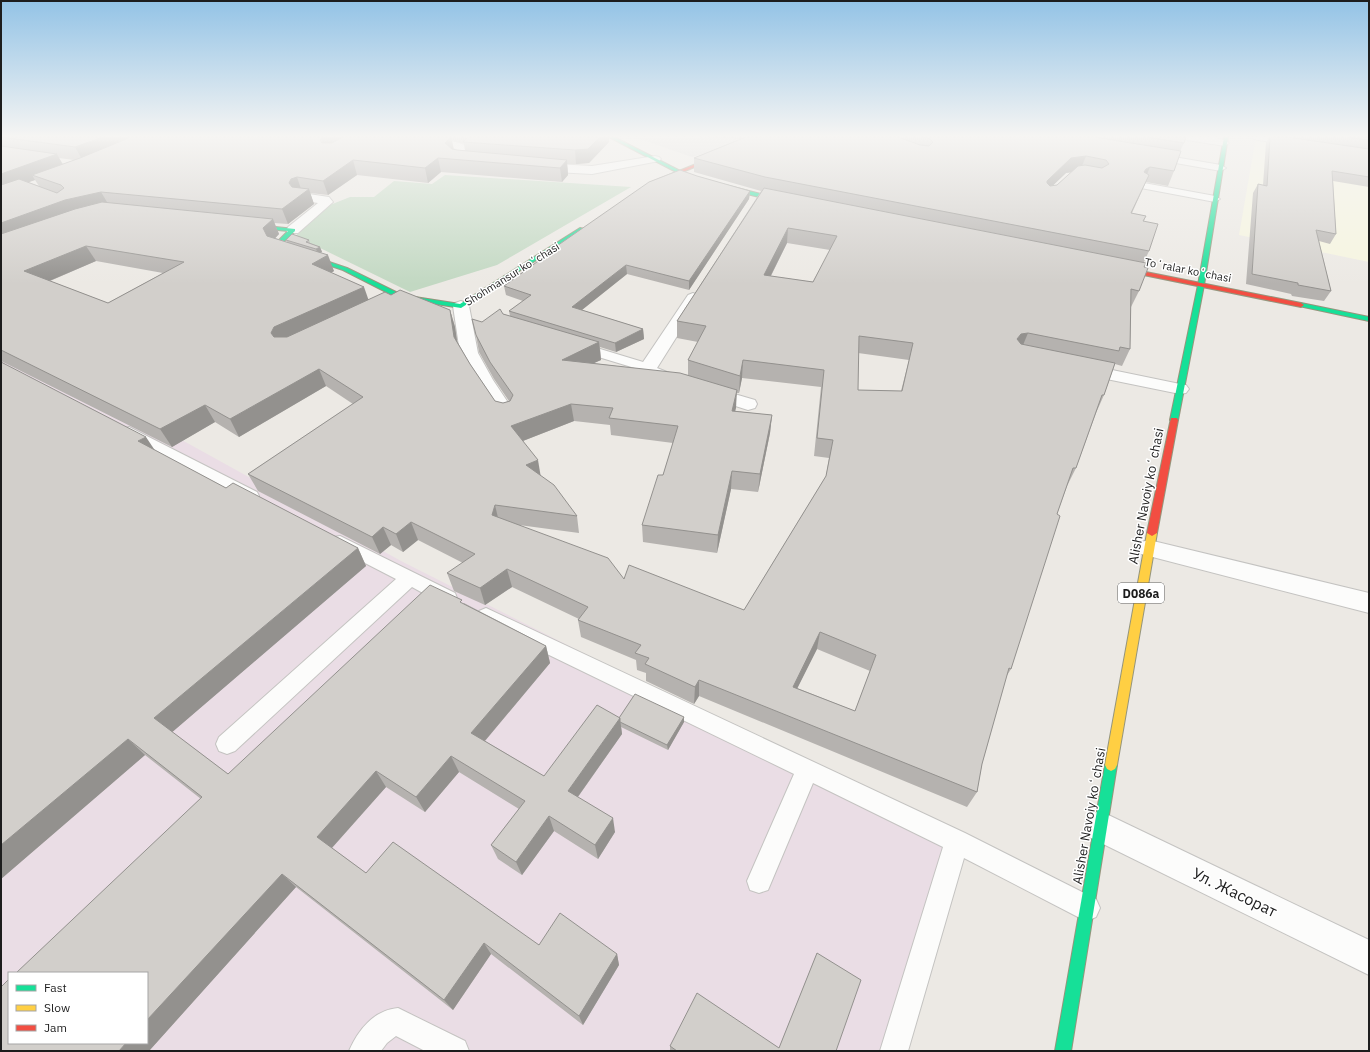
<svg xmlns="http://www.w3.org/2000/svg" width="1370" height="1052" font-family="'IBM Plex Sans',sans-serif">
	<rect width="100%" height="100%" fill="#ece9e4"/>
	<path fill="#eadde5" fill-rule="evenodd" d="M 1,340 L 401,561 L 949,838 L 882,1051 L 1,1051 ZM 9,973 L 147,973 L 147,1043 L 9,1043 Z"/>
	<polygon fill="#f6f5df" points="1256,137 1369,155 1369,262 1239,235"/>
	<polygon fill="#dad8d6" points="634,137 757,137 692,157"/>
	<polygon fill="#c2d8c2" points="445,175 631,187 497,265 410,292 316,246 293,238 330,205 350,197 374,197 394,181 432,184"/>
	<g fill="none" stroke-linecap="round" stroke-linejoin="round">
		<g stroke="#c4c3c1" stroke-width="2">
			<g id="lane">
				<path d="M 1183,137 C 1193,136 1221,136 1229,143 L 1225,146 L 1187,140 Z"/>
				<polygon points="1156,154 1221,165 1226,168 1221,171 1153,159 1152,157 1153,155"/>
				<polygon points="1144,183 1215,196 1220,199 1215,202 1141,188 1139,186 1141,184"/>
				<polygon points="577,342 653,365 655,368 653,371 648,372 572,349 570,346 572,343"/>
				<polygon points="129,427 257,492 259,496 257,500 251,502 245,500 124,435 122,432 124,429"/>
				<polygon points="340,536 455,593 457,598 455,603 448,605 441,603 412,587 235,751 227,754 219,751 216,744 219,737 396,579 334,547 331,542 334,537"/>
				<polygon points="486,608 965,833 1096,899 1100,908 1096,917 1087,921 1078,917 964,858 908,1051 880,1051 943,847 813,783 768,890 759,893 750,890 747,881 794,774 479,621 477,616 479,611"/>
				<path d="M 398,1008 L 465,1041 L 469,1051 L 425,1051 L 396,1036 L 387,1043 L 381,1051 L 349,1051 C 358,1030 374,1010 398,1008 Z"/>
			</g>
		</g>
		<g stroke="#c4c3c1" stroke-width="2">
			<g id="street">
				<path d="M 391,137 C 406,137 461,137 470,149 L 463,157 L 479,160 L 481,162 L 479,164 L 475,165 L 453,161 L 450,157 L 457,149 L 396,140 L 392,139 Z"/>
				<path d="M 1253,137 C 1264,137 1297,135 1304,143 L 1298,146 L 1258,140 L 1254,139 Z"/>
				<polygon points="655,156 659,157 661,159 659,161 592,174 537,171 533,169 531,167 533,165 537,163 592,166"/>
				<polygon points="302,193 329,197 333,202 298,233 288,233 286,230 288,227 318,203 298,200 296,197 298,194"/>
				<polygon points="693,293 698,295 701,298 657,368 682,378 685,382 682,386 676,387 670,386 644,376 639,368 688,295"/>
				<polygon points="461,301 467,303 469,306 478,353 493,380 515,413 513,417 506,419 499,417 475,380 460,353 453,306 455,303"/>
				<polygon points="1083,364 1180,384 1186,385 1189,389 1186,393 1180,394 1077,373 1074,369 1077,365"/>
				<polygon points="707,386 755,400 757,404 755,408 748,410 701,395 698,391 701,387"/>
				<polygon points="1149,540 1369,593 1369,613 1141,554 1138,548 1141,542"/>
				<polygon points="1100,811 1369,940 1369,975 1089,837 1085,826 1089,815"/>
			</g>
		</g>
		<g stroke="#95957c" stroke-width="2">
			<g id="fast">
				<polygon points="609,137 614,137 688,175 684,176"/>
				<polygon points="1224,137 1228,137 1204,285 1178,420 1174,422 1170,420 1198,285"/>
				<polygon points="721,184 789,201 790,202 787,204 719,187 719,185"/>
				<polygon points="248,224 295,229 295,231 281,244 282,246 347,268 402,295 460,304 580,228 585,229 461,308 398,298 343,270 277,248 275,244 288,231 246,227 245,226"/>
				<polygon points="1301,303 1369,317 1369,321 1299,306 1298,305"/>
				<polygon points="1111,759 1115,761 1117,765 1071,1051 1055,1051 1105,765 1107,761"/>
			</g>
		</g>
		<g stroke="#95957c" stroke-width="2">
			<polygon id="slow" points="1152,530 1157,533 1117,765 1115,769 1111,771 1107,769 1105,765 1147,533"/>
		</g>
		<g stroke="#95957c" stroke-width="2">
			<g id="jam">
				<polygon points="762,137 767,137 656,183 652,182"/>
				<polygon points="1116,266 1301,303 1304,305 1301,307 1114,269 1113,268"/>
				<polygon points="1171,418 1177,418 1178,420 1157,533 1152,536 1147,533"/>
			</g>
		</g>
		<use href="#lane" fill="#fcfcfb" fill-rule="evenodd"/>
		<use href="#street" fill="#fcfcfb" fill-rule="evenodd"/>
		<use href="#fast" fill="#16e098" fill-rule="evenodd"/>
		<use href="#slow" fill="#ffcf43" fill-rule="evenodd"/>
		<use href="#jam" fill="#f24e42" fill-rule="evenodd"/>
	</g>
	<g fill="#b5b2af" fill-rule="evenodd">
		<path d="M 1,137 L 609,137 L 609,142 L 589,163 L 576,164 L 567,164 L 568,175 L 562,182 L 441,172 L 428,183 L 357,175 L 328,195 L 310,193 L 314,204 L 288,224 L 274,223 L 279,234 L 275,238 L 287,242 L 286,240 L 309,240 L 310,243 L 320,247 L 322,252 L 320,253 L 334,271 L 331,273 L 369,300 L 391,295 L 450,310 L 455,327 L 457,341 L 470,364 L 495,401 L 503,403 L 509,401 L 494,379 L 479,352 L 476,335 L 482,322 L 503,314 L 510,316 L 509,311 L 523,301 L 506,295 L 504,286 L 554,250 L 554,248 L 697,176 L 750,191 L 749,199 L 689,290 L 627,274 L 582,310 L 643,329 L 644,339 L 616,352 L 600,347 L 601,360 L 593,363 L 688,375 L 688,360 L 698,342 L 677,338 L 677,321 L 761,191 L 694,172 L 694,158 L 740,139 L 696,137 L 1186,137 L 1184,143 L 1180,151 L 1174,171 L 1168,186 L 1146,182 L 1132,213 L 1146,216 L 1144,221 L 1149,251 L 1144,262 L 1139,291 L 1131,307 L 1130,349 L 1122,366 L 1115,364 L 1104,395 L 1096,413 L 1076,468 L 1067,486 L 1057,514 L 1011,669 L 1006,677 L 982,764 L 977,792 L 967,807 L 699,696 L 694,704 L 646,681 L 646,673 L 637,670 L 636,660 L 581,637 L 578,620 L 579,619 L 512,587 L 485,605 L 454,591 L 447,573 L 463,563 L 418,540 L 403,552 L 391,545 L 380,554 L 258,491 L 248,474 L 353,404 L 326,386 L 239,437 L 215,422 L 172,447 L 1,361 ZM 452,141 L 464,143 L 465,151 L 454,150 ZM 59,158 L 74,160 L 63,164 ZM 1072,172 L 1057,185 L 1052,186 L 1066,173 ZM 35,180 L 39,186 L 28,182 ZM 787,243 L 830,250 L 813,282 L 771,276 ZM 96,261 L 163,273 L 108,303 L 50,281 ZM 858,353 L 909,360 L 901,391 L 858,390 ZM 742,378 L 821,387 L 814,456 L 829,458 L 826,476 L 744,610 L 624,579 L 519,525 L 579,533 L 577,516 L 541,476 L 523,441 L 574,421 L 610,425 L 611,435 L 673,443 L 663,475 L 642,525 L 643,542 L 717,553 L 731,489 L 758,492 L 770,433 L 772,415 L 735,411 L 736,393 L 739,393 ZM 817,649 L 870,671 L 855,711 L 797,688 Z"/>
		<polygon points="1269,137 1369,137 1369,187 1333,181 1336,234 1330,244 1319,241 1331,291 1324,301 1292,296 1291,294 1246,284 1253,193 1258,184 1263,185 1266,143"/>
		<polygon points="1,362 154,450 226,488 358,548 366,566 172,732 228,774 464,603 546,646 550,663 485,741 544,776 619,718 684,717 684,722 668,750 621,727 622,734 578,797 615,832 598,859 554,831 522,875 498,859 491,845 519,809 459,772 425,812 386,787 332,848 366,873 539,945 617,954 619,965 583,1025 491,954 453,1010 296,887 149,1051 1,1051 201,799 145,755 1,879"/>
		<polygon points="817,953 836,1051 670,1051 670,1046 779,1048"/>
	</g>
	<g fill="#93918e">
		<polygon points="103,137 145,137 83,161 75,147"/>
		<polygon points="323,137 351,137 324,154 320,140"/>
		<polygon points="451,137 454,151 445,143"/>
		<polygon points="600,137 609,137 609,142 589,163 576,164 575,150"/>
		<polygon points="57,154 65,169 32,175 35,180 1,192 1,174"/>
		<polygon points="1086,156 1080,171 1066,173 1042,196 1047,181 1071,158"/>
		<polygon points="438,158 441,172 428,183 425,168"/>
		<polygon points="353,160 357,175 328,195 323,181"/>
		<polygon points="567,160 568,175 562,182 560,168"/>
		<polygon points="1150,167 1144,182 1144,172 1146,169"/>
		<polygon points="297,177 302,192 297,193 289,183 291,179"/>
		<polygon points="309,189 314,204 288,224 282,209"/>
		<polygon points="750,191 749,199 689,290 689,281"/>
		<polygon points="101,192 110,207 1,242 1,223 65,200"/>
		<polygon points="273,219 279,234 270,244 263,228"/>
		<polygon points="788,228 787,243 763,291 764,275"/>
		<polygon points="86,246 96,261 35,287 24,271"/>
		<polygon points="320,247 322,252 318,254 316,249"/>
		<polygon points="328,255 334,271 318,281 312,264"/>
		<polygon points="626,265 627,274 573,317 572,307"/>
		<polygon points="364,287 370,304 279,350 271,333 274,327"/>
		<polygon points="450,310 455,327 459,354 454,337"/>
		<polygon points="643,329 644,339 616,352 615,343"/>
		<polygon points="1028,333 1021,350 1017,339 1021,334"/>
		<polygon points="599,342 601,360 564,377 562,360"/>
		<polygon points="743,360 742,378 739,393 740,376"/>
		<polygon points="319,369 326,386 239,437 230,419"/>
		<polygon points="737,390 736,408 731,429 732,411"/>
		<polygon points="571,404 574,421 515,444 511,426"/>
		<polygon points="205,405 215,422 172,447 160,429"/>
		<polygon points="772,415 770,433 758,492 760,474"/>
		<polygon points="146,437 158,455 138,441"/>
		<polygon points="538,460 541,478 526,465"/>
		<polygon points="732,471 731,489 717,553 718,535"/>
		<polygon points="495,505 499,522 492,515"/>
		<polygon points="411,522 418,540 403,552 396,534"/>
		<polygon points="383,527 391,545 380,554 372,537"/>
		<polygon points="358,548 366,566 170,734 154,718"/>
		<polygon points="507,569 512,587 485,605 480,588"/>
		<polygon points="820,632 817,649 790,703 793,687"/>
		<polygon points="546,646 550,663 478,749 471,733"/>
		<polygon points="699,680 699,696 694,704 695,687"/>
		<polygon points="684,717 684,722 668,750 667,745"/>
		<polygon points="620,718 622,734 572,805 568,791"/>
		<polygon points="128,739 145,755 1,879 1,845"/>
		<polygon points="451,756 459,772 425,812 416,797"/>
		<polygon points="376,771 386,787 329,851 317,837"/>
		<polygon points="549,816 554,831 522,875 516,862"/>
		<polygon points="613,818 615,832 598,859 595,845"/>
		<polygon points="282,874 296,887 149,1051 119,1051 126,1043 147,1043 147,1020"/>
		<polygon points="484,943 491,954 453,1010 444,1000"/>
		<polygon points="617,954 619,965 583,1025 579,1016"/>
	</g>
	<g fill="#d2cfcb" stroke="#93918e" fill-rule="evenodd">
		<polygon points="1,137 103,137 75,147"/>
		<polygon points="131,137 323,137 320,140 322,143 332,143 343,137 451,137 445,143 452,149 457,150 567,160 560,168 438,158 425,168 353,160 323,181 297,177 291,179 289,183 292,187 309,189 282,209 101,192 65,200 1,223 1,185 19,179 57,193 64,188 61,185 32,175 80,158"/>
		<polygon points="468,137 600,137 588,149 575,150 463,142"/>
		<path d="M 746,137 L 898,137 L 920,145 L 929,146 L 933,142 L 930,139 L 924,137 L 1094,137 L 1181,151 L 1174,171 L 1150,167 L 1146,169 L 1144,172 L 1149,175 L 1131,213 L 1146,216 L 1143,221 L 1158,224 L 1149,251 L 765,177 L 694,158 ZM 1086,156 L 1106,160 L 1109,164 L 1102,168 L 1085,165 L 1078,166 L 1057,185 L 1050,186 L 1047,183 L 1047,181 L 1071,158 Z"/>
		<polygon points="1147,137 1186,137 1184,143"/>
		<polygon points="1270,137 1287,137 1369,149 1369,177 1332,171 1336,234 1316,230 1331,291 1298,285 1298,283 1252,274 1258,184 1267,186"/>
		<polygon points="1347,137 1369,137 1369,140"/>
		<polygon points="1,146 57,154 1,174"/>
		<polygon points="680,170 697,176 750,191 689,281 626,265 572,307 643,329 615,343 509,311 531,295 504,286 556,248 554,248 649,182"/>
		<path d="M 764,188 L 1146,263 L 1144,267 L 1148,268 L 1139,291 L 1131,289 L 1130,349 L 1120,347 L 1119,351 L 1028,333 L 1021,334 L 1017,339 L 1021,344 L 1115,363 L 1104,395 L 1102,395 L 1076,468 L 1073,468 L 1057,514 L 1060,516 L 1011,669 L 1009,668 L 982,764 L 977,792 L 699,680 L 695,687 L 645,664 L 649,658 L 635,653 L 641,645 L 578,620 L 588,607 L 507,569 L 480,588 L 447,573 L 475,554 L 411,522 L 396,534 L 383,527 L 372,537 L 248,474 L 363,397 L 319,369 L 230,419 L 205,405 L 160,429 L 1,350 L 1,234 L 75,209 L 102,202 L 273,219 L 263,228 L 267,236 L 328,255 L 312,264 L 364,287 L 274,327 L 271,333 L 274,337 L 287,337 L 385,292 L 391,295 L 400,290 L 450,310 L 454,337 L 470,364 L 495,401 L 503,403 L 510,401 L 513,395 L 490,362 L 476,335 L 472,319 L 482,322 L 500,309 L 503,314 L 599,342 L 562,360 L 680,373 L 737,390 L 732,411 L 772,415 L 760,474 L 732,471 L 718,535 L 642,525 L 658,475 L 663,475 L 678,426 L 609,418 L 613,408 L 571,404 L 511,426 L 538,460 L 526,465 L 554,485 L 577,516 L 495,505 L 492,515 L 608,558 L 624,579 L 629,565 L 744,610 L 826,476 L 833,440 L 817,438 L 824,370 L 743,360 L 740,376 L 688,360 L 706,326 L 677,321 ZM 788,228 L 837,236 L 813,282 L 764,275 ZM 86,246 L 184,262 L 108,303 L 24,271 ZM 859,336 L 913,343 L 902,391 L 858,390 ZM 820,632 L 876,655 L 855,711 L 793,687 Z"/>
		<polygon points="292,234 309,240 306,242 320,247 316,249 286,240"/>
		<polygon points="1,362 146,437 138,441 226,488 233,483 358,548 154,718 228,774 430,585 462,600 460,602 546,646 471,733 544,776 597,705 620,718 568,791 613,818 595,845 549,816 516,862 491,845 525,801 451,756 416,797 376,771 317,837 366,873 393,842 539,945 560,913 617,954 579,1016 484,943 444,1000 282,874 147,1020 147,973 16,973 202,797 128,739 1,845"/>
		<polygon points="635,694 684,717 667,745 620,722 620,718 619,718"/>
		<polygon points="817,953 861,980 836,1051 677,1051 670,1046 697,993 779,1048"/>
		<polygon points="9,979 9,1043 126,1043 119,1051 1,1051 1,987"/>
	</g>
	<linearGradient id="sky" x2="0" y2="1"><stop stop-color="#93c3e6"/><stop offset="0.48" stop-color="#f6f5f3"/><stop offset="1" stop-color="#f6f5f3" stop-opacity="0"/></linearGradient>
	<rect width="1370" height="284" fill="url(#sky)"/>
	<g text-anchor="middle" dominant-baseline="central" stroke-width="3" stroke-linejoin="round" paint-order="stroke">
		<g font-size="11" fill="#1d1d1d" stroke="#fff">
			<text transform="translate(1188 270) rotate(11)">Toʻralar koʻchasi</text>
			<text transform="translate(512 274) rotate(-32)">Shohmansur koʻchasi</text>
		</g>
		<rect fill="#fff" stroke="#616161" stroke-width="1" x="1118" y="583" width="46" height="20" rx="3"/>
		<g font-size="12" font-weight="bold" fill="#1d1d1d">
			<text x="1141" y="593">D086a</text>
		</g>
		<g font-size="13" fill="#1d1d1d" stroke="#fff">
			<text transform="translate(1146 496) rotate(-79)">Alisher Navoiy koʻchasi</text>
			<text transform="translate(1089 816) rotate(-80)">Alisher Navoiy koʻchasi</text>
		</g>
		<g font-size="16" fill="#1d1d1d" stroke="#fff">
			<text transform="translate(1235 892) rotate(26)">Ул. Жасорат</text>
		</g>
	</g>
	<rect width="1370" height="1052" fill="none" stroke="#1d1d1d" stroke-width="4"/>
	<rect x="8" y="972" width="140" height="72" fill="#ffffff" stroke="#a5a5a5"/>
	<rect x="16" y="985" width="20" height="6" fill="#16e098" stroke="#a5a5a5"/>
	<text x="44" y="992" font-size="12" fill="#1d1d1d">Fast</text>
	<rect x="16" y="1005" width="20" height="6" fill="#ffcf43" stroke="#a5a5a5"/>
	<text x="44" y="1012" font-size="12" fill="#1d1d1d">Slow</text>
	<rect x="16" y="1025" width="20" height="6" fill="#f24e42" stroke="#a5a5a5"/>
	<text x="44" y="1032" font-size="12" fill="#1d1d1d">Jam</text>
</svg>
